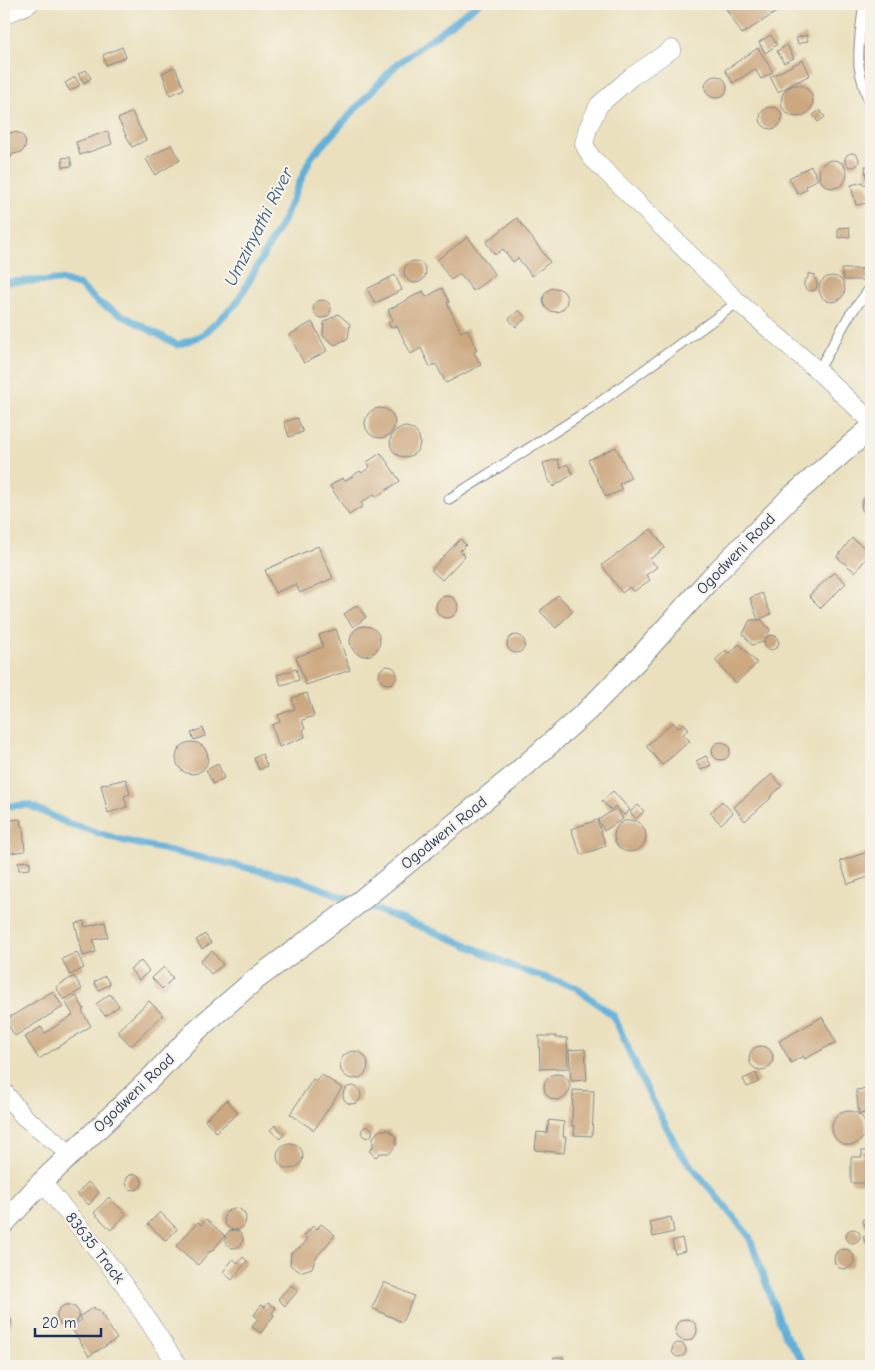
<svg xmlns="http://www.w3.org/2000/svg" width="875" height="1370" font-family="'Comic Neue',sans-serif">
	<rect width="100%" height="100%" fill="#f7f3e8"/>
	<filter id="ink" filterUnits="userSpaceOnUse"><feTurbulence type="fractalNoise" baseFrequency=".02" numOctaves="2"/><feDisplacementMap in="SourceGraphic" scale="10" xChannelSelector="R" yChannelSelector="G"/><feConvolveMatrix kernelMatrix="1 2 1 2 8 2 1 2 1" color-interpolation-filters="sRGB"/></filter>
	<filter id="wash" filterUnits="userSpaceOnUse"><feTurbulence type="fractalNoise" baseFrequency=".0096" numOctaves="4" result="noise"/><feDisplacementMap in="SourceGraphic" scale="20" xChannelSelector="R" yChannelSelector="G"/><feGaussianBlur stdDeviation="1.12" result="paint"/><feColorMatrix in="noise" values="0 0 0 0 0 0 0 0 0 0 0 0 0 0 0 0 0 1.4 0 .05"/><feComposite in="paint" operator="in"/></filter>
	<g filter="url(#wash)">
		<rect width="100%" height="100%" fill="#eae0bd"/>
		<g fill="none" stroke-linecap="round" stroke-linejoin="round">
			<g stroke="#60b0da" stroke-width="7">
				<polyline points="4,282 60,280 79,285 99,303 178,345 203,335 236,304 283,221 311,157 396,65 478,4"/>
				<polyline points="4,806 29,805 67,823 121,840 297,879 463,943 518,969 575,987 614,1016 640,1076 679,1151 749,1236 784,1333 806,1366"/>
			</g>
		</g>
		<g id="blocks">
			<g fill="#cca881">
				<polygon points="730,4 784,4 786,6 742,34 725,7"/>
				<polygon points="771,35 777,45 765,53 759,42"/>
				<polygon points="806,35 808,41 798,44 796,38"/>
				<polygon points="787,45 794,58 784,63 777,51"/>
				<polygon points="122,47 126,57 106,65 103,55"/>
				<polygon points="758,48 773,72 761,79 755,69 733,83 725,70"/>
				<polygon points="803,60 810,75 778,92 770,77"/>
				<polygon points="175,67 184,89 170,95 162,73"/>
				<polygon points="86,70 91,78 84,83 78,74"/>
				<circle cx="716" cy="87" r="11"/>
				<polygon points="75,77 80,85 70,91 65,83"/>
				<circle cx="797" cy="101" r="16"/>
				<circle cx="771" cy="118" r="11"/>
				<polygon points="820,110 825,117 818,122 813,115"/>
				<polygon points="132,112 146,140 132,147 118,119"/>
				<polygon points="108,131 112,144 80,155 76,142"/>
				<polygon points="13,132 19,133 23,136 26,142 25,147 22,152 13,154 9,161 4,158 4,139 7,134"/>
				<polygon points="171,145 180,160 155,175 146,159"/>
				<circle cx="852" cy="160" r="7"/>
				<polygon points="70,157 72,166 63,167 62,158"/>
				<circle cx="833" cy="174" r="14"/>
				<polygon points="811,166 818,179 806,186 807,189 798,194 789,178"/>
				<polygon points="865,166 871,166 871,177 866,178"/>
				<polygon points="862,182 863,185 867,184 871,196 866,197 867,203 856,205 851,185"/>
				<polygon points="517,218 550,262 532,276 518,258 513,262 503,249 495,255 486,242"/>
				<polygon points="849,227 850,237 838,238 838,228"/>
				<polygon points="468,237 495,275 473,291 460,274 451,280 437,260"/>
				<circle cx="415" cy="272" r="11"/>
				<polygon points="841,269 870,269 870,280 844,280"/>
				<polygon points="808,273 815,275 815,278 817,282 817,286 815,290 810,291 806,289 804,286 804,281 808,278"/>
				<polygon points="395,275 402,290 375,303 367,289"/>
				<circle cx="832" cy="289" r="13"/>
				<polygon points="442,288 449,302 447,303 461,332 467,329 477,350 474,352 481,365 446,383 436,364 430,367 421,348 411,354 397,326 391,328 388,322 393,320 388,310 423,291 426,297"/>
				<circle cx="555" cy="300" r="12"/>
				<circle cx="322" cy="309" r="9"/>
				<polygon points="519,310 526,318 516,327 509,319"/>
				<polygon points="338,314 350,324 348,338 335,345 323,336 324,322"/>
				<polygon points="312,322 327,351 304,363 289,335"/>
				<circle cx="380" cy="423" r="15"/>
				<polygon points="297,418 303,432 289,437 284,422"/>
				<circle cx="405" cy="442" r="15"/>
				<polygon points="616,447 631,478 619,484 622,490 606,497 588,460"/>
				<polygon points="381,453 400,481 376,497 374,494 361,503 363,506 349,515 330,486 342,478 345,481 360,471 362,473 370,467 367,462"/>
				<polygon points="558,459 560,468 567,464 573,474 553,487 547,476 543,463"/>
				<polygon points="867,497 871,497 871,514 866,514 862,510 861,505 863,500"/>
				<polygon points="651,529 665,548 650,559 657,567 646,575 650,580 633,592 630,587 622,593 602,565"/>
				<polygon points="852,538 871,553 855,572 837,557"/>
				<polygon points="460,539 466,545 460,551 465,556 442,580 431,570"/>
				<polygon points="318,546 333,578 300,593 296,584 275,593 265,570"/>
				<polygon points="834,572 846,583 821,608 809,596"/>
				<polygon points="762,593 771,614 758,620 750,598"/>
				<polygon points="558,595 573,611 556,628 540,611"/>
				<circle cx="447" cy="607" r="11"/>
				<polygon points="357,605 366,617 353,627 344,614"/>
				<polygon points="750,620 762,620 770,630 765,639 770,635 776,636 779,642 777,648 771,650 766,648 764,643 765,640 763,642 752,645 743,634"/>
				<circle cx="365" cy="641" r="15"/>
				<polygon points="336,629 350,670 306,685 296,657 323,647 319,635"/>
				<circle cx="516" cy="644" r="9"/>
				<polygon points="739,644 757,663 736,683 715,660 726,650 729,654"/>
				<circle cx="388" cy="675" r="9"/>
				<polygon points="296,669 299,680 281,685 277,675"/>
				<polygon points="307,693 314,716 302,720 305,729 303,730 305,737 279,747 272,725 280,722 278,715 295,709 292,698"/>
				<polygon points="673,722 678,728 684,723 689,729 683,734 690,741 662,765 646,746"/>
				<polygon points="203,728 205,736 194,740 191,733"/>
				<circle cx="721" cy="751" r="9"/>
				<circle cx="192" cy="758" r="16"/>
				<polygon points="262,754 267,766 259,770 254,758"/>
				<polygon points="706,756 711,765 701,770 696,761"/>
				<polygon points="218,764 224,778 213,784 206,770"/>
				<polygon points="772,774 782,786 770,797 771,798 745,821 734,807"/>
				<polygon points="126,779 130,794 124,796 127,807 108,813 101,785"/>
				<polygon points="613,791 630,810 624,815 615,806 611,810 602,801"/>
				<polygon points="722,801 733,813 721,824 710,813"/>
				<polygon points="638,805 644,811 636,819 630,812"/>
				<polygon points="617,808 623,819 604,831 598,820"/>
				<polygon points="20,819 21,826 23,826 25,851 10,853 9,841 4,842 4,828 11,827 10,820"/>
				<polygon points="597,820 606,846 581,855 571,829"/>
				<circle cx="630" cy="836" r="16"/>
				<polygon points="871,851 871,876 848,884 840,861"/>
				<polygon points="30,861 30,869 19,870 18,862"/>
				<polygon points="84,921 85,927 105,922 108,937 93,940 96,952 83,956 75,923"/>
				<polygon points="205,934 211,943 202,949 196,940"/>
				<polygon points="212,951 223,965 211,974 200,961"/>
				<polygon points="77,952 84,968 70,975 62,959"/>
				<polygon points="141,961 149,971 139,980 130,969"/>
				<polygon points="164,967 173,978 162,989 152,978"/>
				<polygon points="74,976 82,989 64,1000 56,987"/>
				<polygon points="105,976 110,984 99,990 94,982"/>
				<polygon points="53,991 63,1007 15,1036 5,1020"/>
				<polygon points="110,994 119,1006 105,1016 96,1004"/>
				<polygon points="76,996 84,1009 82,1011 91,1026 39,1059 25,1037 41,1027 45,1033 73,1015 66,1003"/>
				<polygon points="149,1001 163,1015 131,1046 117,1031"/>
				<polygon points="822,1017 836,1042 805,1059 803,1056 791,1063 779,1041"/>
				<polygon points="539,1036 556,1036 556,1038 567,1038 568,1068 540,1069"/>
				<circle cx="761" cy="1058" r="12"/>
				<polygon points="585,1049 587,1080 571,1081 569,1050"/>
				<circle cx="354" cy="1065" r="14"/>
				<polygon points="756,1073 759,1082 747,1087 743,1079"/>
				<circle cx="557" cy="1087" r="13"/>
				<polygon points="321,1074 342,1088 314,1130 290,1114 313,1079 316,1081"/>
				<circle cx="352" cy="1095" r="9"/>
				<polygon points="871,1089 871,1112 859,1114 856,1090"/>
				<polygon points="573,1090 594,1091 592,1136 574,1135 575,1126 572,1126"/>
				<polygon points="227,1100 238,1113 216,1132 205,1120"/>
				<circle cx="849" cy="1128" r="17"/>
				<polygon points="549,1120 564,1122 563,1137 566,1137 564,1153 535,1150 537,1132 547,1133"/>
				<polygon points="275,1125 284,1134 280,1139 270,1130"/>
				<circle cx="367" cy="1132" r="5.5"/>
				<polygon points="380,1130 389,1130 396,1137 396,1145 390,1153 380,1153 376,1157 369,1151 373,1147 373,1137"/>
				<circle cx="290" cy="1156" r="13"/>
				<polygon points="862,1151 871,1151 871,1183 851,1183 851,1157 862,1157"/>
				<circle cx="134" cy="1182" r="8"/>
				<polygon points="88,1182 99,1192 89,1205 77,1194"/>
				<polygon points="109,1197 126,1214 111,1230 94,1213"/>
				<circle cx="235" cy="1219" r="11"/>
				<polygon points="160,1212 177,1229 166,1241 148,1224"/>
				<polygon points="871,1215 871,1245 868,1247 863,1237 869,1233 862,1220"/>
				<polygon points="671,1217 674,1232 653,1237 650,1222"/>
				<polygon points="206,1219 225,1236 211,1252 210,1251 198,1265 176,1246 198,1222 201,1225"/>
				<polygon points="321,1224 335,1235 315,1259 312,1268 300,1272 290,1265 291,1253 302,1246 308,1239 304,1236 313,1226 317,1229"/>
				<circle cx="853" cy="1236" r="7"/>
				<circle cx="234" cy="1239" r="9"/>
				<polygon points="682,1238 685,1251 675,1254 672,1241"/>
				<circle cx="844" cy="1259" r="10"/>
				<polygon points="243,1257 247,1261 232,1280 223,1272 233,1259 238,1263"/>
				<polygon points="384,1282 414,1296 402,1322 372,1308"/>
				<polygon points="291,1285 298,1291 285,1306 278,1299"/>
				<polygon points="268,1303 276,1308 272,1313 274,1315 261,1333 252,1327 258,1318 254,1315 261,1305 265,1307"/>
				<polygon points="65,1305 70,1305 75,1307 79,1312 79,1318 75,1324 82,1320 80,1316 94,1307 96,1311 98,1309 117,1339 89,1356 71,1327 72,1326 65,1326 60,1324 57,1319 57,1313 60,1308"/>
				<polygon points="4,1314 7,1314 10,1317 12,1321 10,1326 6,1328 4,1328"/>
				<circle cx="686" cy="1330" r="11"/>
				<circle cx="679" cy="1350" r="7"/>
				<rect x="554" y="1357" width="9" height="8"/>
			</g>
		</g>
	</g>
	<g filter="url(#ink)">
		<use href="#blocks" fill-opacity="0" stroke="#82888e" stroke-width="1"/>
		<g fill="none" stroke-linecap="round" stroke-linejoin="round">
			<g stroke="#82888e" stroke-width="11">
				<g id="service">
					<path d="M 864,4 C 861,23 858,46 859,66 C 861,80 866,94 871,107"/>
					<polyline points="818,371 849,316 871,287"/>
					<polyline points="449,499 589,410 738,302"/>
				</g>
			</g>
			<g stroke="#82888e" stroke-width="19">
				<g id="minor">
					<polyline points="4,15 29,4"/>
					<polyline points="672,49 631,77 599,105 588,128 584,144 591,157 738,302 818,371 871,421"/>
					<polyline points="4,1092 23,1116 71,1154"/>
					<polyline points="42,1182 86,1235 124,1284 178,1366"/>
				</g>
			</g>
			<g stroke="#82888e" stroke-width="23">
				<polyline id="tertiary" points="4,1223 42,1182 151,1078 199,1028 256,979 352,908 510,779 587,711 642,655 710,579 789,499 871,428"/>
			</g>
			<use href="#service" stroke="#fff" stroke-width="9"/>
			<use href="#minor" stroke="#fff" stroke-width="18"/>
			<use href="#tertiary" stroke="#fff" stroke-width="21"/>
		</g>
	</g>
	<g text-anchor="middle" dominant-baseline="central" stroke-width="4.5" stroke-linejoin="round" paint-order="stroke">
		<g font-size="16" fill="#1b2f5e" stroke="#f7f3e8">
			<text transform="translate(736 554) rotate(-46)">Ogodweni Road</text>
			<text transform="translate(444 833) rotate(-39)">Ogodweni Road</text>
			<text transform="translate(134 1093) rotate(-44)">Ogodweni Road</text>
			<text transform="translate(95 1248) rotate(52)">83635 Track</text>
		</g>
		<g font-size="18" font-style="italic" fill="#305683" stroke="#f7f3e8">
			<text transform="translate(259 227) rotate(-63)">Umzinyathi River</text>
		</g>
	</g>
	<rect width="875" height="1370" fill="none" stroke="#f7f3e8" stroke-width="20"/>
	<path d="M35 1328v8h66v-8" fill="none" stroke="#1b2f5e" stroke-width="2.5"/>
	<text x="42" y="1328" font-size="15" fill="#1b2f5e" stroke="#f7f3e8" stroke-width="4" paint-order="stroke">20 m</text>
</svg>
